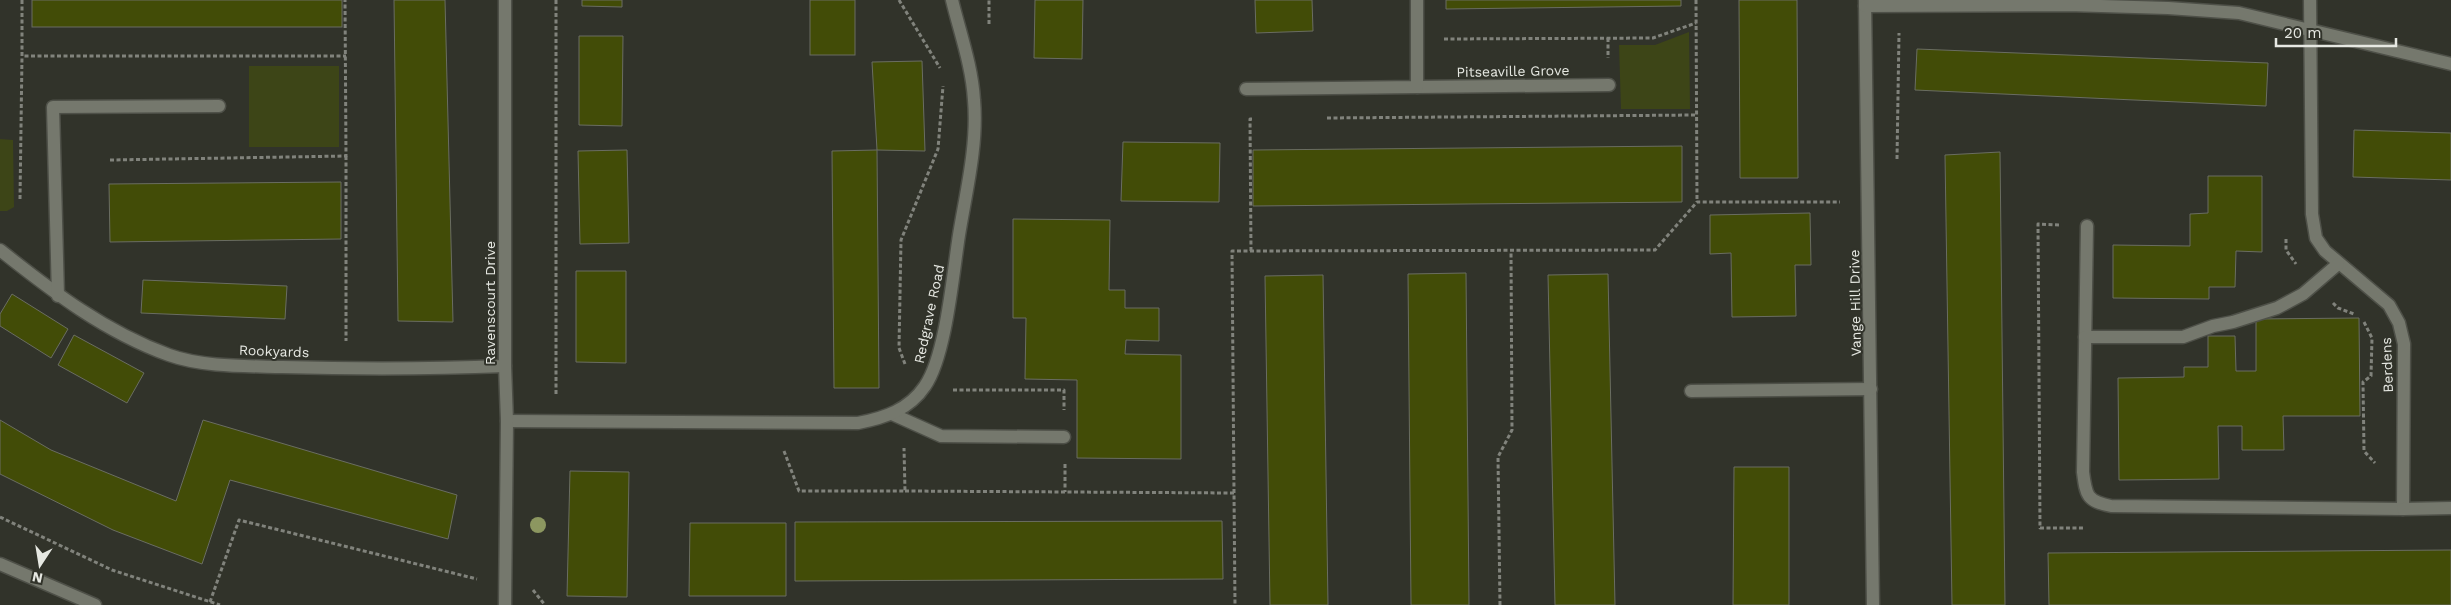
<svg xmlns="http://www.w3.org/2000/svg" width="2451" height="605" font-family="'Work Sans',sans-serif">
	<rect width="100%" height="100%" fill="#31332a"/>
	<g fill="#3d4517">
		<polygon points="1689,32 1690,109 1621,109 1619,45 1655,45"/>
		<rect x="249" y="66" width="90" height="81"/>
		<polygon points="0,139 13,140 14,207 7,211 0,211"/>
	</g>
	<g fill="#424c07" stroke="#6a6d62">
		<rect x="32" y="0" width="310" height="27"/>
		<polygon points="394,0 445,0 453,322 398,321"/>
		<polygon points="582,0 622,0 622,7 582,6"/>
		<rect x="810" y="0" width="45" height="55"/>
		<polygon points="1035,0 1083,0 1082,59 1034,58"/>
		<polygon points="1255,0 1312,0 1313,31 1256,33"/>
		<polygon points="1446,0 1681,0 1681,6 1446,9"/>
		<polygon points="1739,0 1797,0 1798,178 1740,178"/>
		<polygon points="579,36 623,36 622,126 579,125"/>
		<polygon points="1917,49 2268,63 2266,106 1915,90"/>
		<polygon points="922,61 925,151 877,150 872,62"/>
		<polygon points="2354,130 2451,133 2451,180 2353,177"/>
		<polygon points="1123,142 1220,143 1219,202 1121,201"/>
		<polygon points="1682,146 1682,202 1253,206 1253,150"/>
		<polygon points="627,150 629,243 580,244 578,151"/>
		<polygon points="877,150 879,388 834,388 832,151"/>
		<polygon points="2000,152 2005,605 1952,605 1945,155"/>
		<polygon points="2208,176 2262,176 2262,252 2236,251 2235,287 2209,287 2209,299 2113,298 2113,245 2190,246 2190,214 2208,213"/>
		<polygon points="341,182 341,239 110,242 109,184"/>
		<polygon points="1810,213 1811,265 1795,265 1796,316 1732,317 1731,253 1710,254 1710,215"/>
		<polygon points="1013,219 1110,220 1109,290 1125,290 1125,308 1159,308 1159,341 1126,340 1125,354 1181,355 1181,459 1077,458 1077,380 1025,379 1026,318 1013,318"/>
		<polygon points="576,271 626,271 626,363 576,362"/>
		<polygon points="1466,273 1469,605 1411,605 1408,274"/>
		<polygon points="1608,274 1615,605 1555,605 1548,275"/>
		<polygon points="1323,275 1328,605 1270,605 1265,276"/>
		<polygon points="143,280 287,286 285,319 141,313"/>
		<polygon points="12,294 68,329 51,358 0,326 0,314"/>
		<polygon points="2359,318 2360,416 2283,416 2284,450 2242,450 2242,426 2218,426 2219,479 2119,480 2118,378 2184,377 2184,367 2208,367 2208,336 2235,336 2236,371 2256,371 2256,319"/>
		<polygon points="74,335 144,373 127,403 58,365"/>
		<polygon points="0,420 51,450 176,501 203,420 457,495 448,539 230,480 202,564 113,530 0,474"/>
		<polygon points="1734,467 1789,467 1789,605 1733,605"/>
		<polygon points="570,471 629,472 627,597 567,596"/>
		<polygon points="1222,521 1223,579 795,581 795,522"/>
		<polygon points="690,523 786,523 786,596 689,596"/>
		<polygon points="2451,550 2451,605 2049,605 2048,553"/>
	</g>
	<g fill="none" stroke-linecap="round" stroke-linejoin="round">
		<g stroke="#4e5048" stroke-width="15">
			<g id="minor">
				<polyline points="1865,0 1873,605"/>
				<polyline points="1865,6 2068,5 2168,8 2239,13 2451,64"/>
				<polyline points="1417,87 1609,85"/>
				<polyline points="1246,89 1417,87 1417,0"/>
				<path d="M 2087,226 L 2083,472 C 2086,496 2087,501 2111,506 L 2403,509 L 2404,344 L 2399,323 L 2389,305 L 2325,251 L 2316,238 L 2312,214 L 2310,0"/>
				<path d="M 0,250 C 53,292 105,332 169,355 C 202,367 246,366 282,367 C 356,369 430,369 505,366"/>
				<polyline points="58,296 53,107 219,106"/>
				<polyline points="2085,337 2183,337 2213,326 2233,322 2277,308 2303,294 2338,264"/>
				<polyline points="1691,391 1871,389"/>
				<polyline points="892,414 941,436 1064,437"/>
				<path d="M 507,421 L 858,423 C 884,418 909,410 925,386 C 946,356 953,273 959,235 C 966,192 978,144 974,100 C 972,66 960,33 952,0"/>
				<polyline points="2403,509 2451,508"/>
				<polyline points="0,564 95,605"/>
				<polyline points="505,605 507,421 505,366 505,0"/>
			</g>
		</g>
		<g stroke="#81837c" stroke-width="3" stroke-dasharray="4 2.5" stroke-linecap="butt">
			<polyline points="22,0 22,56 346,56"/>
			<polyline points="899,0 940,68"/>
			<polyline points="1696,0 1697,202"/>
			<polyline points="989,24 989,0"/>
			<polyline points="1608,38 1608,58"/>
			<polyline points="1444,39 1653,38 1696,23"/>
			<polyline points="1327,118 1696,115"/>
			<polyline points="346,156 346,341"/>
			<polyline points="1897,159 1899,33"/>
			<polyline points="110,160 346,156 345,0"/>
			<polyline points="20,199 22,56"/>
			<polyline points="2059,225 2038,224 2040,528 2085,528"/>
			<polyline points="2286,239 2286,250 2296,264"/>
			<polyline points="1251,251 1250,119 1253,119"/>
			<polyline points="2333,303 2338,308 2354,314"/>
			<polyline points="2364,322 2372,338 2371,376 2363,382 2364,451 2375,463"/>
			<polyline points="905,364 899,348 901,240 938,149 943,86"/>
			<polyline points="953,390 1064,390 1064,410"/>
			<polyline points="556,394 556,0"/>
			<polyline points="784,451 799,491 905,491 904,448"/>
			<polyline points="1065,464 1065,492"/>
			<polyline points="905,491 1234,493 1235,605"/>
			<polyline points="1234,493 1232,251 1655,250 1697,202 1840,202"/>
			<polyline points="0,517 112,570 220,605"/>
			<polyline points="533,590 545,605"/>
			<polyline points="210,602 239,520 477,579"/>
			<polyline points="1500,605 1498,457 1512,430 1511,251"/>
		</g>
		<use href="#minor" stroke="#75786d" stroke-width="12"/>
	</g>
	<circle fill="#8c9760" cx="538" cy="525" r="8"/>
	<g text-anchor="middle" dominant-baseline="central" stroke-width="4" stroke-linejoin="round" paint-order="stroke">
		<g font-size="14" fill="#e6e8e2" stroke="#31332a">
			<text transform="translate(1513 71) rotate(-1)">Pitseaville Grove</text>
			<text transform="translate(490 303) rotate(-90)">Ravenscourt Drive</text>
			<text transform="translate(1855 303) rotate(-91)">Vange Hill Drive</text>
			<text transform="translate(929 314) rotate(-78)">Redgrave Road</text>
			<text transform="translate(274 351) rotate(2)">Rookyards</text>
			<text transform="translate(2387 365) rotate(-92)">Berdens</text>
		</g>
	</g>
	<g transform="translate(40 565) rotate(192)" stroke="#31332a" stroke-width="4" paint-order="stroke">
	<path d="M0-4L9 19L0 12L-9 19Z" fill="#e6e8e2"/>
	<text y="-8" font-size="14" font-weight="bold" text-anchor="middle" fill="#e6e8e2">N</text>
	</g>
	<path d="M2276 38v8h120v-8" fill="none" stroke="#e6e8e2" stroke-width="2.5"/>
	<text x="2284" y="38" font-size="15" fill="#e6e8e2" stroke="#31332a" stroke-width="4" paint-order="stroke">20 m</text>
</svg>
